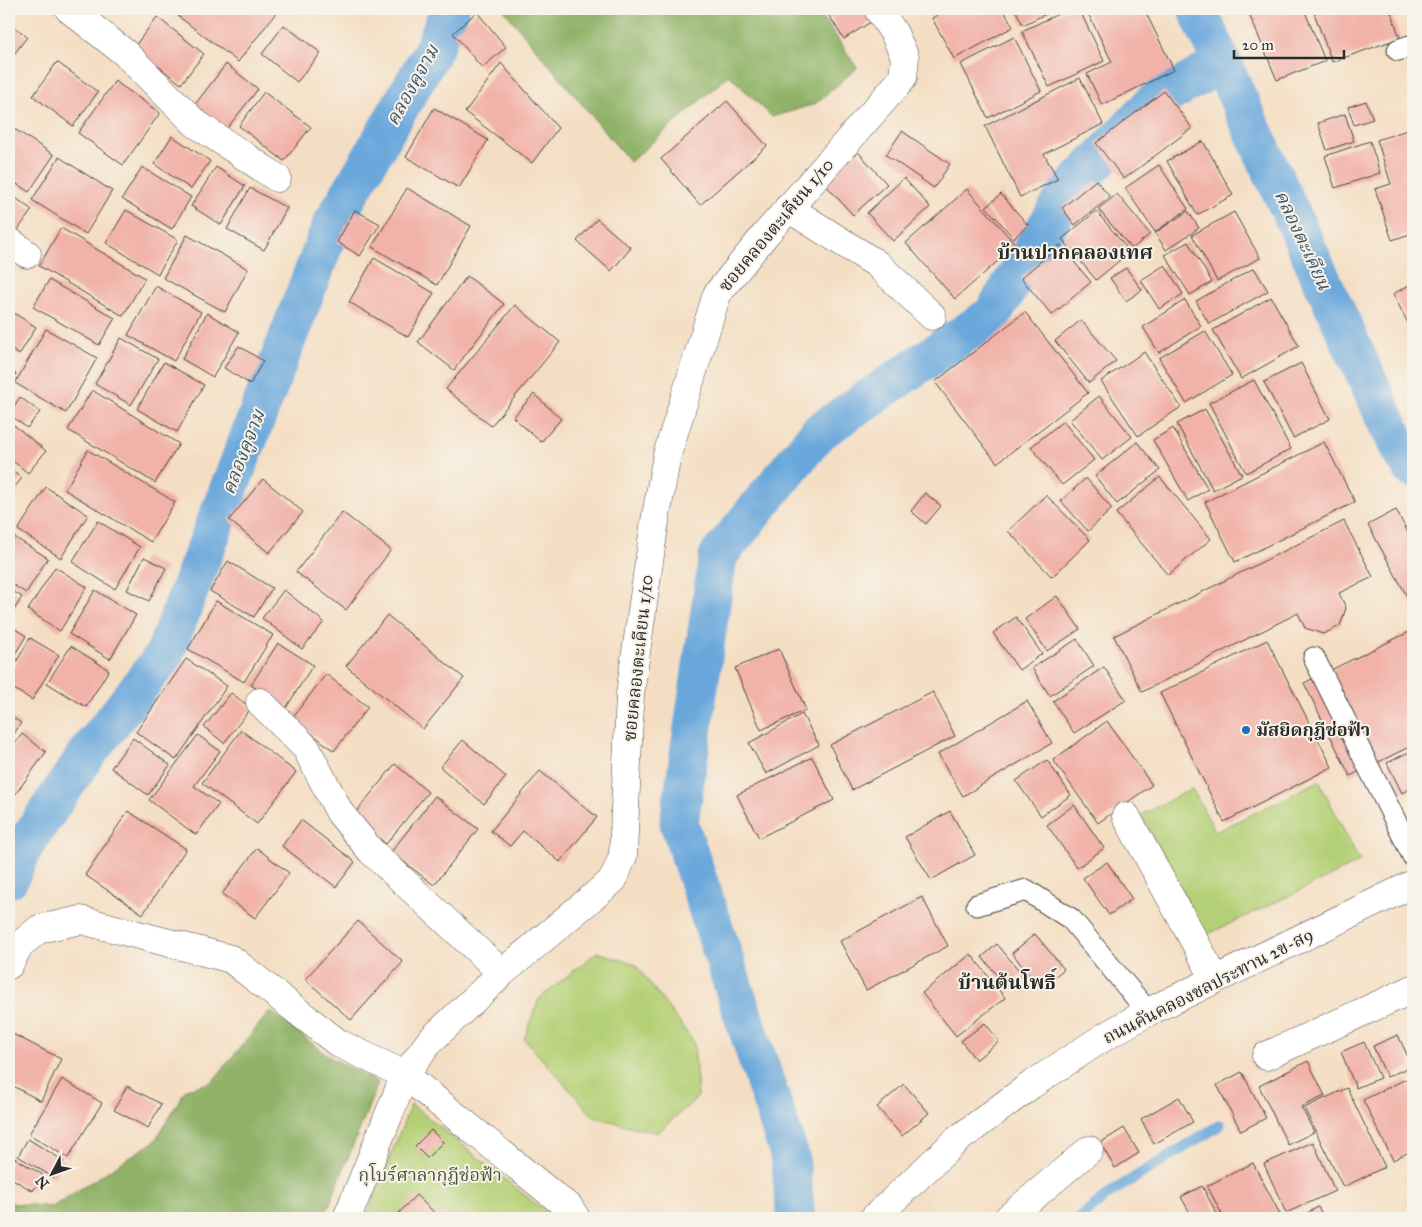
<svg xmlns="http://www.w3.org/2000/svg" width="1422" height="1227" font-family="'IM FELL Great Primer','Noto Serif Thai',serif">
	<rect width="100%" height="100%" fill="#f7f3e8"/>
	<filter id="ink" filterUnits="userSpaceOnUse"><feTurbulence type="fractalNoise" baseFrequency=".02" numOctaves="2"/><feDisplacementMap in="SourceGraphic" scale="10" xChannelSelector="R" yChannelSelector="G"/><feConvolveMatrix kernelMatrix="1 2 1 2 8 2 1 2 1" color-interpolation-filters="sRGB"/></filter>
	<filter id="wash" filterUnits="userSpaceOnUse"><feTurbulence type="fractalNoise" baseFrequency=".0096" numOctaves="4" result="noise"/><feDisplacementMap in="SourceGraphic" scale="20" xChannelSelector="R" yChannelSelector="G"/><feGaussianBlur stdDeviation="1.12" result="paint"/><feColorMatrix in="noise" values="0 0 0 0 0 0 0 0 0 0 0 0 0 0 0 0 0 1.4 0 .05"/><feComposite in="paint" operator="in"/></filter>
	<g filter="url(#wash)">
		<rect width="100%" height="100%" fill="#f4dec3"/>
		<g fill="#b4d076" stroke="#707e50">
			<polygon points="1319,781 1360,862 1206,935 1141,815 1192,789 1216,832"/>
			<polygon points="597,952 635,964 694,1042 698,1097 657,1133 594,1117 524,1039 539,999"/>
			<polygon points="411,1104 547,1213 551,1218 366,1218"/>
		</g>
		<g fill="#8fb267" stroke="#5d6e49">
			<polygon points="503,9 818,9 857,68 815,104 772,117 729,75 630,162"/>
			<polygon points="270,1011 330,1057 378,1083 324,1218 9,1218 9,1203 52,1207 155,1141 186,1089 212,1082"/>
		</g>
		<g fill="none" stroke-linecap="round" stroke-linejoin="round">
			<polyline stroke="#6aa8dc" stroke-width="11" points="1079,1218 1113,1191 1220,1125"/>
			<g stroke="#6aa8dc" stroke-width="39">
				<polyline points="1197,9 1400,450 1413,469"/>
				<polyline points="9,879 26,843 84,758 164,655 332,224 433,50 450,9"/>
				<polyline points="796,1218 790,1157 679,823 718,556 819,432 992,315 1067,193 1153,103 1222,63"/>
			</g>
		</g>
		<g id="blocks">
			<g fill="#f1b2a9">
				<polygon points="184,9 279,9 238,62 178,16"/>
				<polygon points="825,9 867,9 874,20 844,39"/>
				<polygon points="948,9 1003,9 1013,27 954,59 932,18"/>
				<polygon points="1015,9 1056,9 1023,25"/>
				<polygon points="1069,9 1079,9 1104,61 1049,87 1022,31"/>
				<polygon points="1086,9 1144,9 1174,70 1102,105 1087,74 1112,62"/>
				<polygon points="1247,9 1304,9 1325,61 1277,80"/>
				<polygon points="1327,9 1390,9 1400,38 1332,62 1314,13"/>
				<polygon points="477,12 506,47 482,68 453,33"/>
				<polygon points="157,17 204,54 181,84 134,47"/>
				<polygon points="9,23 27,37 9,61"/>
				<polygon points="284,25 321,53 297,82 262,54"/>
				<polygon points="1014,37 1041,91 988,118 961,64"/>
				<polygon points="57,62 98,92 73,126 33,96"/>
				<polygon points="501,63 558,128 532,163 465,112"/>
				<polygon points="226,64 258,89 225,131 193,107"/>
				<polygon points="1080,78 1103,124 1044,154 1058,179 1020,197 985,126"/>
				<polygon points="115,81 160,113 123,165 78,133"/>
				<polygon points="1164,91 1192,128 1124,179 1096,143"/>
				<polygon points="264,92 311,127 284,161 239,126"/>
				<polygon points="727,101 767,146 700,205 661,159"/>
				<polygon points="1366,101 1373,119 1354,125 1348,107"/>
				<polygon points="434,108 488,140 459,188 406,157"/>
				<polygon points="1345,114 1354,141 1327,150 1318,123"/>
				<polygon points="10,126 54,155 29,192 9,179"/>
				<polygon points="1413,128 1413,233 1392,240 1375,189 1391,184 1377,140"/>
				<polygon points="902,131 950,164 934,188 886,155"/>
				<polygon points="172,136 210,161 191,189 154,164"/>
				<polygon points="1203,141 1233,195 1197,215 1167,161"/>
				<polygon points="1370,141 1380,173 1335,188 1325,156"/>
				<polygon points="858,152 887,184 853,215 824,183"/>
				<polygon points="59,157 112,191 86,234 32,200"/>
				<polygon points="1159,165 1188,209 1155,232 1125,188"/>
				<polygon points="142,167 191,197 172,229 122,199"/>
				<polygon points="216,167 245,186 221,225 191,206"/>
				<polygon points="904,178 930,207 893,241 867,213"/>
				<polygon points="1096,180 1110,197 1075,225 1062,208"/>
				<polygon points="250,188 287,208 264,250 227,229"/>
				<polygon points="407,188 471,226 437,285 372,247"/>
				<polygon points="967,189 1016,245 955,299 906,243"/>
				<polygon points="9,193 32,210 17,231 9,224"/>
				<polygon points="1001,194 1028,225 1014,238 986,207"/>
				<polygon points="1117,194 1150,234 1132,249 1098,209"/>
				<polygon points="126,210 178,240 158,274 106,243"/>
				<polygon points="355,210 380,224 360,256 337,242"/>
				<polygon points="1096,211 1130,252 1096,280 1062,239"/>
				<polygon points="1188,211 1199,228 1166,250 1155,233"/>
				<polygon points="1234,212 1260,258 1217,281 1192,235"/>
				<polygon points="597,219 631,248 611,271 577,241"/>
				<polygon points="61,228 145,278 123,316 39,266"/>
				<polygon points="187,235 248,269 225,312 163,278"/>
				<polygon points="1188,242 1212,282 1190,295 1165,255"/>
				<polygon points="1060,245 1091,282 1052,315 1021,278"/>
				<polygon points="374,258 434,293 408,337 349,302"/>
				<polygon points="1165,265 1183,294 1159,309 1141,280"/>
				<polygon points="1126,268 1142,290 1126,301 1110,278"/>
				<polygon points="1254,268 1268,291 1209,324 1196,301"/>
				<polygon points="467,276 504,304 454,370 418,342"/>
				<polygon points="49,280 115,318 99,345 33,307"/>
				<polygon points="1413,283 1413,333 1393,294"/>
				<polygon points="156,286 201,312 174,361 128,335"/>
				<polygon points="1271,297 1299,346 1241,379 1213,330"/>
				<polygon points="1185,300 1201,326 1159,353 1143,327"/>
				<polygon points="515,305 560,342 491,426 446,389"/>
				<polygon points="9,310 36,327 19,355 9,348"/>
				<polygon points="1025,312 1088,393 997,463 935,382"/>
				<polygon points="207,313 239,332 213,377 182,359"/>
				<polygon points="1081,320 1116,361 1089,383 1055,341"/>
				<polygon points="46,329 97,358 66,413 15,383"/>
				<polygon points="1205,331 1232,375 1186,403 1159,358"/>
				<polygon points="121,338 158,359 131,405 95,384"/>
				<polygon points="239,346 263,361 250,384 224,368"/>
				<polygon points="1144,352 1181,407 1138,436 1101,381"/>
				<polygon points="164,362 204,385 177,432 137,409"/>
				<polygon points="1301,363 1330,419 1293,438 1264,382"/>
				<polygon points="9,369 16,374 9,383"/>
				<polygon points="1254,380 1291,449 1246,473 1209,403"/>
				<polygon points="92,390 179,444 155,483 68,430"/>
				<polygon points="534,394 561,419 541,442 513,417"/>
				<polygon points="1099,396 1132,437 1102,460 1070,420"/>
				<polygon points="20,397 40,412 27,428 9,414"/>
				<polygon points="1205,409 1242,475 1213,490 1177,424"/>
				<polygon points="9,421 46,451 28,473 9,458"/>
				<polygon points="1063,421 1094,460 1062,485 1031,447"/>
				<polygon points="1173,428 1208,489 1188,501 1153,440"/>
				<polygon points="1137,442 1160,470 1117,504 1095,476"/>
				<polygon points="1324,442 1355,502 1235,562 1205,502"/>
				<polygon points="88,450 175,502 151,542 65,490"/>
				<polygon points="9,467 22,478 9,494"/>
				<polygon points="1160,477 1211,539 1168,575 1116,513"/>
				<polygon points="1086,478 1112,509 1088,531 1061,501"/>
				<polygon points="263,479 303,512 269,553 229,520"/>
				<polygon points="46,487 88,515 61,558 18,530"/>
				<polygon points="925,493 941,506 926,524 911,511"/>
				<polygon points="1046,495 1090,540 1052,577 1008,531"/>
				<polygon points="1396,510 1413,542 1413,607 1368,525"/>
				<polygon points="342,512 391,550 346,610 296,572"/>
				<polygon points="98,521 140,547 115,589 72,562"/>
				<polygon points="1344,521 1373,577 1339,593 1346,608 1340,626 1323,634 1305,628 1298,613 1142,692 1114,636"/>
				<polygon points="9,534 48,558 26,593 9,582"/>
				<polygon points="144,557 166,568 149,601 127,590"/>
				<polygon points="228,561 272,588 254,617 210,591"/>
				<polygon points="55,567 87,587 60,631 28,610"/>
				<polygon points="9,589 22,597 9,618"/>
				<polygon points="95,590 136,615 110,659 69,634"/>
				<polygon points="284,590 324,622 302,649 262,618"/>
				<polygon points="1057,596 1080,629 1047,651 1025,619"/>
				<polygon points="216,601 273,635 244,682 188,649"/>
				<polygon points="387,615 464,678 423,729 346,666"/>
				<polygon points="1016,617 1042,654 1019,670 993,633"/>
				<polygon points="9,625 26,636 9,664"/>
				<polygon points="1411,631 1413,637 1413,745 1350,776 1304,683"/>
				<polygon points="30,638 59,655 32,700 9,686 9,675"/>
				<polygon points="1077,639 1094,666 1050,696 1032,668"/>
				<polygon points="1267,640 1332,767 1224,822 1160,693"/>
				<polygon points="278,643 313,665 286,708 251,685"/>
				<polygon points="71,646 109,670 86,707 47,683"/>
				<polygon points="779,649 806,710 761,730 735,668"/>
				<polygon points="186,659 227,686 176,760 136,732"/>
				<polygon points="1104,667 1126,700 1074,733 1053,701"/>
				<polygon points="326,674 368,707 334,751 292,718"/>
				<polygon points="933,692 955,736 852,790 830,745"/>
				<polygon points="231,693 251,708 224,743 204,727"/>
				<polygon points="1027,701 1052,743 963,796 938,754"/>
				<polygon points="802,714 819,745 766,774 749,743"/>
				<polygon points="9,715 21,723 9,741"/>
				<polygon points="1107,721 1152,785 1098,823 1053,760"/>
				<polygon points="241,730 296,772 257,824 202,783"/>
				<polygon points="22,734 46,752 9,803 9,752"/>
				<polygon points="198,735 220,751 194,786 219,804 196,835 149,800"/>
				<polygon points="133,738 170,765 148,795 111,768"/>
				<polygon points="463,740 506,777 484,804 440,767"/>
				<polygon points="1413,750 1413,787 1402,793 1387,763"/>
				<polygon points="812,757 834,800 759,838 737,795"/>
				<polygon points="1047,760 1071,795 1041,816 1016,781"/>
				<polygon points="395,764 428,792 386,844 352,817"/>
				<polygon points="540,771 597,817 560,862 523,831 510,846 491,831"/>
				<polygon points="435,796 478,829 434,885 391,852"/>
				<polygon points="1074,805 1104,848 1077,868 1047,825"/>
				<polygon points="128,811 186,849 143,914 85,875"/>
				<polygon points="950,811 975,855 931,880 905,837"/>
				<polygon points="301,820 355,862 336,887 282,846"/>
				<polygon points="257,848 289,873 255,918 222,894"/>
				<polygon points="1107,862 1132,899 1109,915 1083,878"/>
				<polygon points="922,897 948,946 866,990 840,941"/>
				<polygon points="358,921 403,962 351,1020 305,979"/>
				<polygon points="1035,934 1064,969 1040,989 1012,953"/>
				<polygon points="997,944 1022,974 1007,987 982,957"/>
				<polygon points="971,954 1005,998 956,1036 922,993"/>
				<polygon points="985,1023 999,1041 976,1060 961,1041"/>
				<polygon points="9,1032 61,1059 41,1101 9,1084"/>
				<polygon points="1398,1035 1412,1066 1387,1077 1373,1046"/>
				<polygon points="1364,1042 1380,1078 1356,1088 1341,1052"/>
				<polygon points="1308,1061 1325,1096 1301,1107 1314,1132 1288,1145 1259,1086"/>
				<polygon points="1242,1072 1266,1118 1241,1131 1217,1085"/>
				<polygon points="62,1079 102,1103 68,1158 29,1134"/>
				<polygon points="1406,1079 1413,1095 1413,1150 1393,1160 1363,1100"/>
				<polygon points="904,1084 929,1113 902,1136 877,1107"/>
				<polygon points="127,1086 161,1104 148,1128 114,1110"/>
				<polygon points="1347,1088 1385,1167 1343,1187 1304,1108"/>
				<polygon points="1179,1097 1193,1122 1154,1144 1141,1119"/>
				<polygon points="1124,1128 1139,1153 1115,1168 1100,1143"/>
				<polygon points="431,1130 443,1142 427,1158 415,1146"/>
				<polygon points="28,1139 64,1161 54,1178 18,1156"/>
				<polygon points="1313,1142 1335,1191 1286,1213 1264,1164"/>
				<polygon points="13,1157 43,1175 33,1191 9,1177 9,1164"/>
				<polygon points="1253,1163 1280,1214 1272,1218 1224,1218 1207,1186"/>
				<polygon points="1202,1186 1219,1218 1193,1218 1181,1197"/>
				<polygon points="416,1195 440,1218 394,1218"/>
				<polygon points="1318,1207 1324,1218 1298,1218"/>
			</g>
		</g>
	</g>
	<g filter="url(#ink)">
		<use href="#blocks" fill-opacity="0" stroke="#494642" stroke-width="1"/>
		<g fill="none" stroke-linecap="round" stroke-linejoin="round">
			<g stroke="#494642" stroke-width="23">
				<g id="service">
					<polyline points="1398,50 1413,45"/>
					<polyline points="1314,658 1413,856"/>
					<polyline points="977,905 1026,890 1071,919 1148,1012"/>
				</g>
			</g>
			<g stroke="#494642" stroke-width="29">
				<g id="minor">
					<polyline points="69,9 125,53 195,123 277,178"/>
					<polyline points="788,208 877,264 932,316"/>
					<polyline points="9,241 27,254"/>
					<polyline points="260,702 306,748 340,813 371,851 502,973"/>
					<polyline points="1126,816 1215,979"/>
					<polyline points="9,965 19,946 39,929 81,920 231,959 338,1043 405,1075 559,1200 569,1207 576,1218"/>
					<polyline points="1266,1056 1413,989"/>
					<polyline points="347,1218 405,1075 430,1041 502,973 613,880 623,856 630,694 654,527 667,455 717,294 765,235 903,78 905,57 894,33 878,9"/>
					<polyline points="1008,1218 1089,1150"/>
				</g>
			</g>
			<g stroke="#494642" stroke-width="29">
				<polyline id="tertiary" points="874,1218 957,1140 1031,1085 1104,1037 1148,1012 1413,884"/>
			</g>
			<use href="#service" stroke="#fff" stroke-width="21"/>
			<use href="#minor" stroke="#fff" stroke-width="28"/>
			<use href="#tertiary" stroke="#fff" stroke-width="28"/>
		</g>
	</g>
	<circle fill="#1f6fb2" stroke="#f7f3e8" stroke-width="2" cx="1246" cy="730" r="5"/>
	<g text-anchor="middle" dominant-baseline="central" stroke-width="4" stroke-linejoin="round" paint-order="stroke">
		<g font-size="18" fill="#2b2b2b" stroke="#f7f3e8">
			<text transform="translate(776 225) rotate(-50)">ซอยคลองตะเคียน 1/10</text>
			<text transform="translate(638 658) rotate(-84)">ซอยคลองตะเคียน 1/10</text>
			<text transform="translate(1208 986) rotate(-27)">ถนนคันคลองชลประทาน 2ข-ส9</text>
		</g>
		<g font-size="18" font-weight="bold" fill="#2b2b2b" stroke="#f7f3e8" text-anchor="start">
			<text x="1256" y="730">มัสยิดกุฎีช่อฟ้า</text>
		</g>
		<g font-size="18" fill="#4d543e" stroke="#f7f3e8">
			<text x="430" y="1175">กุโบร์ศาลากุฎีช่อฟ้า</text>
		</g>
		<g font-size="19" font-style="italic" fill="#415769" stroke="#f7f3e8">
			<text transform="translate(412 85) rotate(-61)">คลองคูจาม</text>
			<text transform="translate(1303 240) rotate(65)">คลองตะเคียน</text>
			<text transform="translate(243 452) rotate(-69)">คลองคูจาม</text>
		</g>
		<g font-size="20" font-weight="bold" fill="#2b2b2b" stroke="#f7f3e8">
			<text x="1075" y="252">บ้านปากคลองเทศ</text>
			<text x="1007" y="982">บ้านต้นโพธิ์</text>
		</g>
	</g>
	<rect width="1422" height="1227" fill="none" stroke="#f7f3e8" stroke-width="30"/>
	<g transform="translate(52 1174) rotate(229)" stroke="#f7f3e8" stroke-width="4" paint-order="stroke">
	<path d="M0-4L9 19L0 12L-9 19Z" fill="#2b2b2b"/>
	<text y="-8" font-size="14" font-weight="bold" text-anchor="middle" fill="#2b2b2b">N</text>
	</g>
	<path d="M1234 50v8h110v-8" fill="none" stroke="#2b2b2b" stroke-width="2.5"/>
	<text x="1242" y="50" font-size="15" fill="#2b2b2b" stroke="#f7f3e8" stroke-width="4" paint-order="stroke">20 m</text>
</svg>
